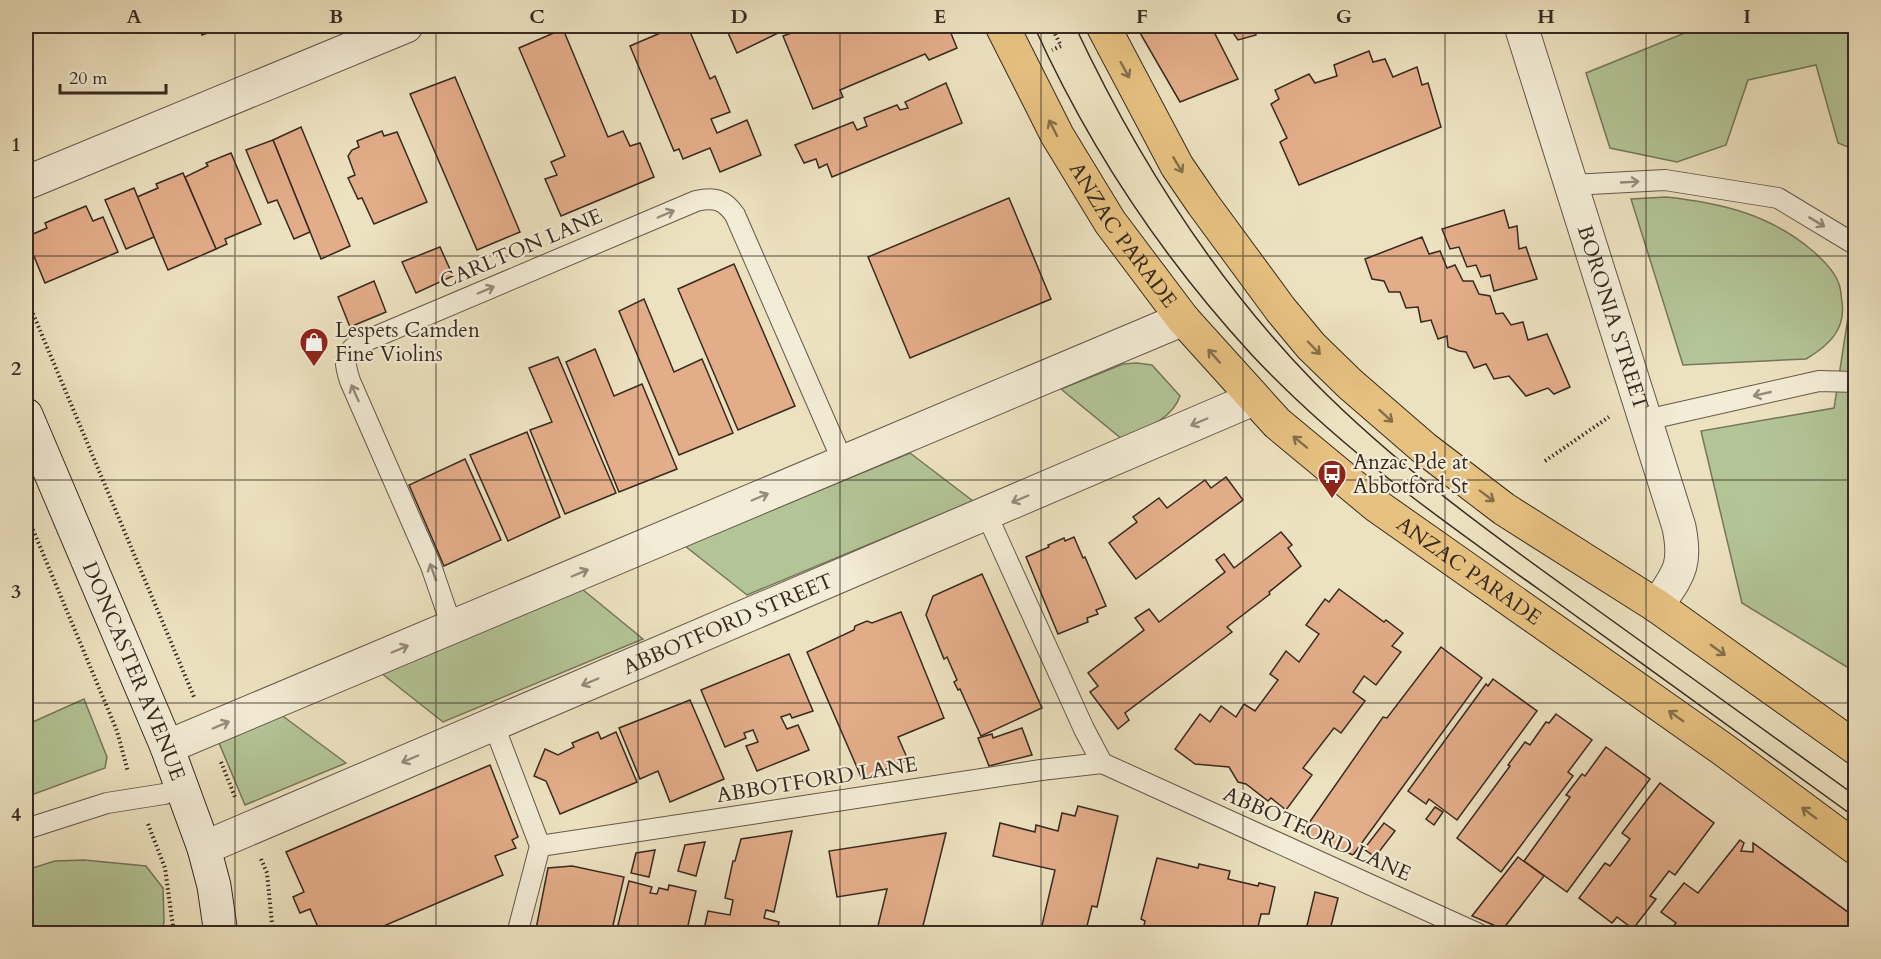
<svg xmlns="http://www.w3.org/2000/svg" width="1881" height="959" font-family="Cardo,serif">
	<rect width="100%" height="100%" fill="#ede2c0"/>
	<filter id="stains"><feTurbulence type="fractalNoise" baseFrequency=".00333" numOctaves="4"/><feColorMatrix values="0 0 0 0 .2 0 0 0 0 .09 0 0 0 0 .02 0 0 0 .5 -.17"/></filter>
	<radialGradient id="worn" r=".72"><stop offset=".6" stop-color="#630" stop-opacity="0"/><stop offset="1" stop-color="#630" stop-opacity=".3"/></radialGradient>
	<g fill="#b3c496" stroke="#75775c" stroke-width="1.5">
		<polygon points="1702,26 1855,26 1855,150 1838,143 1816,65 1748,80 1726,145 1677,162 1610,148 1586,73"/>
		<path d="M 1666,197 C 1721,203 1770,214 1814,252 C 1823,260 1835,272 1839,284 C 1841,289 1841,296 1842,302 C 1846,330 1828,346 1806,359 L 1683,365 L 1631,199 Z"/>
		<polygon points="1855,272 1855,672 1742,603 1701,431 1834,408"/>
		<path d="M 1137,363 L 1152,365 L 1180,396 C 1172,420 1143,429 1122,439 L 1061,389 L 1123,364 Z"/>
		<polygon points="910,453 973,501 747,595 685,546"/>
		<polygon points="582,589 643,639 443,722 381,673"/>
		<polygon points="84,699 107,757 105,768 26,797 26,725"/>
		<polygon points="280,714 346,763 245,805 219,743"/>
		<polygon points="84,860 146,866 163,888 164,922 161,933 26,933 26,870 55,861"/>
	</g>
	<g fill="#e4ad8a" stroke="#372a21" stroke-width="1.5">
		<polygon points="198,26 226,26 202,35"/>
		<polygon points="671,26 688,27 710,79 715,76 730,112 711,119 717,133 747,120 761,155 720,172 710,148 683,159 679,149 674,151 630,46 665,31"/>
		<polygon points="725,26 778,26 780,32 737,53"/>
		<polygon points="811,26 815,30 826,26 948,26 957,48 929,60 925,54 840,90 843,97 813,109 783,36"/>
		<polygon points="1136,26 1211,26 1238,79 1180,102"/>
		<polygon points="1228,26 1266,26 1255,30 1256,35 1238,40"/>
		<polygon points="563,29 608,137 623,131 630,146 640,143 654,177 561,216 545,179 557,175 551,162 565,156 519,48"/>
		<polygon points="1369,51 1373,62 1385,59 1393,77 1417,67 1422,85 1428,83 1441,127 1299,185 1280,142 1287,138 1271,104 1279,99 1275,90 1309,74 1315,83 1337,76 1334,65"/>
		<polygon points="455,77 520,232 477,250 410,94"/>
		<polygon points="946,83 962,123 832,177 827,164 819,168 816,159 804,163 795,145 853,122 857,130 867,126 864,118 897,105 900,110 908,108 905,102"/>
		<polygon points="301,127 350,246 321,259 273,140"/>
		<polygon points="382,131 384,136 397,132 427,202 374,224 362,198 358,199 348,178 355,175 348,156 352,150 359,147 357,141"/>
		<polygon points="273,140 310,232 294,239 277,200 268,203 246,150"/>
		<polygon points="231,153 261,224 225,239 227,244 216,249 185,177 208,166 206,163"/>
		<polygon points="183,173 216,249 168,270 137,197 158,188 156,184"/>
		<polygon points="134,188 154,237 126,249 105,200"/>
		<polygon points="1009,198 1051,299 910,358 868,257"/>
		<polygon points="86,206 93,221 103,217 118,252 45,283 26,237 47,228 45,223"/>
		<polygon points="1504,210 1509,228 1517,226 1519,249 1526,247 1537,279 1494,291 1490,275 1481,277 1476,265 1467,267 1459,247 1450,249 1442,229"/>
		<polygon points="1422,237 1429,254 1440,251 1447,268 1455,265 1463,281 1473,281 1479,294 1490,296 1496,314 1503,313 1511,325 1523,322 1528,340 1547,334 1570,387 1554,394 1548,388 1526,396 1509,376 1494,379 1486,364 1474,368 1466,352 1459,351 1448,347 1447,336 1438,339 1431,320 1421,322 1418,307 1406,308 1400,292 1389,292 1384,281 1372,279 1365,259"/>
		<polygon points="440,247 453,276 416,293 402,262"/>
		<polygon points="734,264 795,406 738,430 678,289"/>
		<polygon points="374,281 386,312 350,327 338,297"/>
		<polygon points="644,299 674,372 702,359 733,433 679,455 619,311"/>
		<polygon points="595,349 614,396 642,384 677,469 619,492 566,362"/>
		<polygon points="558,357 616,493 565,514 530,430 552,422 529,368"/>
		<polygon points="527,432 560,517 508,541 470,455"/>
		<polygon points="465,459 501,540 444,566 409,485"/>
		<polygon points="1226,477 1243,500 1136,579 1109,543 1137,522 1133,517 1159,498 1167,508 1205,480 1211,488"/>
		<polygon points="1281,532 1292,545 1288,548 1301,566 1269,592 1270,594 1227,627 1232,632 1125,713 1129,720 1118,729 1090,692 1098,686 1088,673 1144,630 1135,618 1149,609 1159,622 1225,572 1216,560 1224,554 1234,568"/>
		<polygon points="1074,537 1083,558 1085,557 1106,606 1096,610 1098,614 1087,618 1088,622 1058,634 1026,557 1049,547 1048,545 1064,538 1065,541"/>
		<polygon points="982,574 1042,708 981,736 960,689 958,690 954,682 957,680 947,657 944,659 926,615 933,596"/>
		<polygon points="1339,589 1384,622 1386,620 1403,633 1392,646 1401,652 1376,685 1364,676 1353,692 1365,701 1341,733 1334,728 1303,768 1312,775 1286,810 1271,798 1268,801 1246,784 1238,782 1229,767 1195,764 1175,749 1200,714 1210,722 1221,706 1236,717 1244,704 1255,711 1278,680 1270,674 1286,651 1299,662 1319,634 1306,625 1325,599 1329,602"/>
		<polygon points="901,612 944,718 898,737 908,760 862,779 807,652 854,630 855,626 867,621 872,623"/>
		<polygon points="1441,647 1482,678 1353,855 1302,833 1383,717 1387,718"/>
		<polygon points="789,654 813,711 792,718 790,714 781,717 787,729 798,725 809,750 757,771 746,746 758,742 753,730 744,733 746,738 725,747 701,690"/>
		<polygon points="1493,679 1537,711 1457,820 1429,799 1426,804 1408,791 1486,684 1488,686"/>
		<polygon points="690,700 724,779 670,802 658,771 640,779 619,728"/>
		<polygon points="1556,714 1592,740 1568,772 1573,776 1501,872 1457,838 1510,766 1508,765 1525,742 1530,745 1546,722 1549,723"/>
		<polygon points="1022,728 1032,755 989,766 978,738 992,734 993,738"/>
		<polygon points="598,732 601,739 616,732 637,782 560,814 546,781 534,776 545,749 558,755 574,747 572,743"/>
		<polygon points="1606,747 1650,779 1567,892 1524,861 1570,797 1566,795 1582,774 1585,776"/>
		<polygon points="490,765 518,837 512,840 516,848 495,856 503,875 365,934 321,934 310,909 300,913 293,897 304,892 286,852"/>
		<polygon points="1660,783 1714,823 1675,875 1669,871 1650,896 1656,899 1633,929 1617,917 1612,923 1579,898 1605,863 1610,866 1630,839 1622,833"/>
		<polygon points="1078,806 1118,816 1097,907 1092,906 1085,934 1040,934 1055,870 993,856 1000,823 1035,832 1036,825 1058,831 1062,813 1075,816"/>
		<polygon points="1435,807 1443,812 1434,825 1426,819"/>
		<polygon points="1384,823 1395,831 1375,857 1364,849"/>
		<polygon points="792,831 774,912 766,910 764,918 779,922 776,934 703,934 708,911 730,915 733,900 725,898 733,861 735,861 741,839"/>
		<polygon points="946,833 921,934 876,934 887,889 837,897 829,851"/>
		<polygon points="1740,840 1744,843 1741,851 1753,852 1753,843 1856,918 1856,934 1668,934 1676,923 1661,912 1684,883 1698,893"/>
		<polygon points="705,842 696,876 678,871 685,845"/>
		<polygon points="655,850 649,877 631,873 636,853"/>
		<polygon points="1518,857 1544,876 1503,929 1472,916"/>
		<polygon points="1157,858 1198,868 1199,864 1230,871 1228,879 1258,886 1259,883 1275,887 1269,914 1261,914 1257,931 1262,932 1261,934 1171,934 1172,929 1166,927 1164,934 1142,934 1145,921 1141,919"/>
		<polygon points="572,866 624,877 611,934 535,934 548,868"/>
		<polygon points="629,881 652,887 650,893 657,894 659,888 668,890 669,885 696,891 686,934 621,934 623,927 618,925"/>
		<polygon points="1315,892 1338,898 1329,934 1305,934"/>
	</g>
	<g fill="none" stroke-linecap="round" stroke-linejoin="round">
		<g stroke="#645849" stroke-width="22">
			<g id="service">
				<polyline points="1572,185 1665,180 1778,198 1856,245"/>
				<polyline points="1646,420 1819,381 1856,382"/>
				<polyline points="986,513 1084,729 1102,763"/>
				<path d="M 452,627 L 431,566 L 350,381 C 345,365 342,357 356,345 L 696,201 C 714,197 724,199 735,215 L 843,462"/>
				<polyline points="493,723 540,846 517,934"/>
				<polyline points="26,829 107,803 164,794 181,787"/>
				<polyline points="540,846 1041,770 1102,763 1479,934"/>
			</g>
		</g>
		<g stroke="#645849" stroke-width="35">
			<g id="minor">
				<polyline points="26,183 406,26"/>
				<polyline points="167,747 1183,319"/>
				<path id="s1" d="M 204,848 L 1253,399"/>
			</g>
		</g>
		<g stroke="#645849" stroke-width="35">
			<g id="tertiary">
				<path id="s2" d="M 1521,26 L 1679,527 C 1687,567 1678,574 1657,606"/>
			</g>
		</g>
		<g stroke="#372a21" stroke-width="35">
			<g id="secondary">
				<path id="s3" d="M 26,415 L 167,747 L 204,848 L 214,886 L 221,934"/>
			</g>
		</g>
		<g stroke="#372a21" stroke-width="35">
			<g id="primary">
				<path id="s4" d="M 1002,26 L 1057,135 L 1110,222 L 1183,319 L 1277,423 L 1377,506 L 1724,750 L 1856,848"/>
				<polyline points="1103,26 1177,166 1203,204 1281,310 1311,346 1350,384 1424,448 1504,509 1657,606 1856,748"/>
			</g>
		</g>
		<g stroke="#372a21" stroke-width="4" stroke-dasharray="1.5 3" stroke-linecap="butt">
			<polyline points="1051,26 1061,46 1052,50"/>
			<polyline points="26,297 194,697"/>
			<polyline points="1545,461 1609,417"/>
			<polyline points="26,513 117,731 128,772"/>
			<polyline points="221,762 235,797"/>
			<polyline points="148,824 165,868 174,934"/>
			<polyline points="261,859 267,873 273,934"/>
		</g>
		<use href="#service" stroke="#f3ecd6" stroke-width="20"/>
		<use href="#minor" stroke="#f3ecd6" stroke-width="33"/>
		<use href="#tertiary" stroke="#f3ecd6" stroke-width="33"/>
		<use href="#secondary" stroke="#f3ecd6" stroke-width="33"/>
		<use href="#primary" stroke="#e6c180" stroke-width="33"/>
		<g stroke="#372a21" stroke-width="1.5">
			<path d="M 1034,26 C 1088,146 1162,257 1251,354 C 1338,447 1441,520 1544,593 C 1648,668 1752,742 1856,818"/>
			<path d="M 1075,26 C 1136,156 1213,278 1314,382 C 1394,463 1486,530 1578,596 C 1671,663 1763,729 1856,796"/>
		</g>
	</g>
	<defs><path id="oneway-shaft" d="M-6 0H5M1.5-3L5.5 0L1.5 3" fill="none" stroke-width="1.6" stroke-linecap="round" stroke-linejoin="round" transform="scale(1.5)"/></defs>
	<g stroke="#866e4c">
		<use href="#oneway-shaft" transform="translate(1125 70) rotate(61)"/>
		<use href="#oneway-shaft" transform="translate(1053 128) rotate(-117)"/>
		<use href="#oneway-shaft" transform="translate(1178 165) rotate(59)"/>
		<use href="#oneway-shaft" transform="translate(1314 348) rotate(46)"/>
		<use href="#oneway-shaft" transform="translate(1214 356) rotate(-132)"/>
		<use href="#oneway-shaft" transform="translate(1386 416) rotate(42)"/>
		<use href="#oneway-shaft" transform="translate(1300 442) rotate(-141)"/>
		<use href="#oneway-shaft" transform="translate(1487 496) rotate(37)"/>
		<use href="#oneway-shaft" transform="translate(1718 650) rotate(36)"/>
		<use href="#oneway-shaft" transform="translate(1676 716) rotate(-145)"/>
		<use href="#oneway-shaft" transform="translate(1809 813) rotate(-143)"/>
	</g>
	<g stroke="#958b7c">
		<use href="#oneway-shaft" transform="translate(1630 182) rotate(-3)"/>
		<use href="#oneway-shaft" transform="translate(666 214) rotate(-23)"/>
		<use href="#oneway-shaft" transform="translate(1817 222) rotate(31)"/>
		<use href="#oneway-shaft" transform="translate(486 290) rotate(-23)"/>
		<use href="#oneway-shaft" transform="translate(355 393) rotate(-114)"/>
		<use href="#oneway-shaft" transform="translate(1762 394) rotate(167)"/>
		<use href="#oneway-shaft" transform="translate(1199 422) rotate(157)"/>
		<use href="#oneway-shaft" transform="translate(760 497) rotate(-23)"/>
		<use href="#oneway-shaft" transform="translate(1020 499) rotate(157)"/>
		<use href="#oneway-shaft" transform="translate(433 572) rotate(-110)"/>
		<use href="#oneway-shaft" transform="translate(580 573) rotate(-23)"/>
		<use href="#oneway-shaft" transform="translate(400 649) rotate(-23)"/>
		<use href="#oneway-shaft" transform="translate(590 682) rotate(157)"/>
		<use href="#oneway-shaft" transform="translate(221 725) rotate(-23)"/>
		<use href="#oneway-shaft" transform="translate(410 759) rotate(157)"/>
	</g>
	<path fill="none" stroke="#372a21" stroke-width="1.5" stroke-opacity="0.55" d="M 235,26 L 235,934M 436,26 L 436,934M 638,26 L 638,934M 840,26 L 840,934M 1041,26 L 1041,934M 1243,26 L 1243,934M 1445,26 L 1445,934M 1646,26 L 1646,934M 26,256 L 1856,256M 26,480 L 1856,480M 26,703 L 1856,703"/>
	<defs>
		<g id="shop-pin" transform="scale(1.5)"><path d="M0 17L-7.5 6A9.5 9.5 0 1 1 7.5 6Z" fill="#8f2418" stroke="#f3ecd6"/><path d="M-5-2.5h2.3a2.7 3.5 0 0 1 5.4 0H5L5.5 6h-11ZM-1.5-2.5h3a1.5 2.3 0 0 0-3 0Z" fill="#fff"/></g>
		<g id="bus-pin" transform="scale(1.5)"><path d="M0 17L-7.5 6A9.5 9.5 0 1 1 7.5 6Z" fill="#8f2418" stroke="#f3ecd6"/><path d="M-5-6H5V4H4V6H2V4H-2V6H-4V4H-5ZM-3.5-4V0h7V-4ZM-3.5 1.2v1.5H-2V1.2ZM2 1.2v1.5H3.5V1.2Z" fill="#fff"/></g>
	</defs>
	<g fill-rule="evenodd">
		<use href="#shop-pin" x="314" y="342"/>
		<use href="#bus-pin" x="1332" y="474"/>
	</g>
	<g text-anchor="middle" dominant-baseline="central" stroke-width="4.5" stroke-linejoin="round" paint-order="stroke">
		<g font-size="21" fill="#372a21" stroke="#f3ecd6">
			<text stroke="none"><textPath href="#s4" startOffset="242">ANZAC PARADE</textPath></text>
			<text transform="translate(521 249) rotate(-23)">CARLTON LANE</text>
			<text stroke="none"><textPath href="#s2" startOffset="306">BORONIA STREET</textPath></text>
			<text stroke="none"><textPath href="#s4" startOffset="728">ANZAC PARADE</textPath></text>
			<text stroke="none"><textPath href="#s1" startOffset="570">ABBOTFORD STREET</textPath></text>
			<text stroke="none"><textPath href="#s3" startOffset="278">DONCASTER AVENUE</textPath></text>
			<text transform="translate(817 780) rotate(-9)">ABBOTFORD LANE</text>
			<text transform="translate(1317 834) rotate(24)">ABBOTFORD LANE</text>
		</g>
		<g font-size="21" fill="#372a21" stroke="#f3ecd6" text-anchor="start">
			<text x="335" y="330">Lespets Camden<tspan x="335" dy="24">Fine Violins</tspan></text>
			<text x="1353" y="462">Anzac Pde at<tspan x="1353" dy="24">Abbotford St</tspan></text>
		</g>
	</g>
	<rect width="1881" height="959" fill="none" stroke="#ede2c0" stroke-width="66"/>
	<path d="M60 84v9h106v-9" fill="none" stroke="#372a21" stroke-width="3"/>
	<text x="69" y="84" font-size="18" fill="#372a21" stroke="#f3ecd6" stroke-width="4.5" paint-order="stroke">20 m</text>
	<rect x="33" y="33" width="1815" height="893" fill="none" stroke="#372a21" stroke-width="2"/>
	<g font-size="20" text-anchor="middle" font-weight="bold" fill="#372a21">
		<text x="134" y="23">A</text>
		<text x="336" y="23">B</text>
		<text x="537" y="23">C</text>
		<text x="739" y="23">D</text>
		<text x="940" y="23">E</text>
		<text x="1142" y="23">F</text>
		<text x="1344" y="23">G</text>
		<text x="1546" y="23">H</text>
		<text x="1747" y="23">I</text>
		<text x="16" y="151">1</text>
		<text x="16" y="375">2</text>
		<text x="16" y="598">3</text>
		<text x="16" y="821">4</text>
	</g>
	<rect width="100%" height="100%" filter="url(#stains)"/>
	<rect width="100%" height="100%" fill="url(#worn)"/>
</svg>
